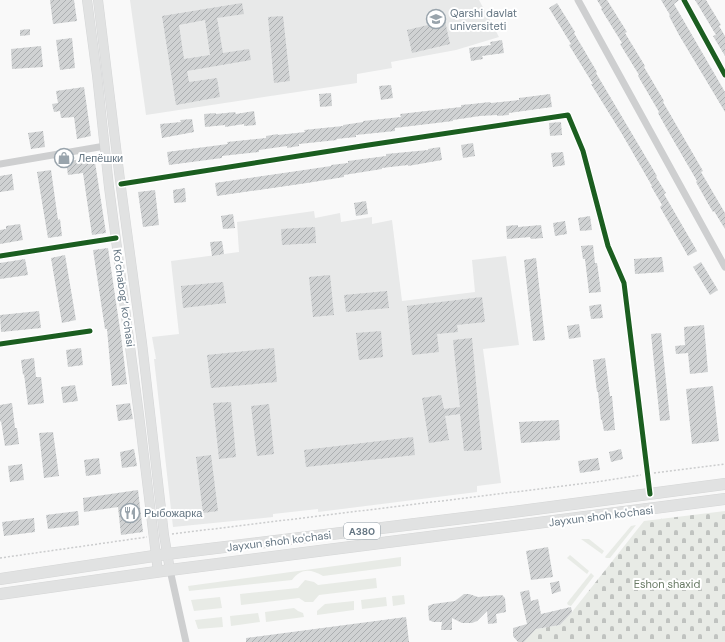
<svg xmlns="http://www.w3.org/2000/svg" width="725" height="642" font-family="'DM Sans',sans-serif">
	<defs>
		<pattern id="cemetery-stones" width="16" height="16" patternUnits="userSpaceOnUse"><rect width="16" height="16" fill="#e8ebe6"/><path d="M2 7V4a2 2 0 0 1 4 0v3zM10 15v-3a2 2 0 0 1 4 0v3z" fill="#c0c3c0"/></pattern>
		<pattern id="building-hatch" width="6" height="6" patternUnits="userSpaceOnUse"><rect width="6" height="6" fill="#d0d2d3"/><path d="M-1 1l2-2M0 6l6-6M5 7l2-2" fill="none" stroke="#acafb1"/></pattern>
	</defs>
	<rect width="100%" height="100%" fill="#f9f9f9"/>
	<g fill="#e8e9e9">
		<polygon points="130,0 479,0 499,37 456,50 391,62 392,68 357,74 357,83 146,115"/>
		<polygon points="314,211 315,218 340,213 341,222 372,217 372,224 392,220 402,301 475,292 472,260 506,256 519,345 483,349 501,483 477,486 477,492 318,512 318,509 273,514 273,517 173,527 154,359 156,359 152,337 179,334 171,261 239,252 237,222"/>
	</g>
	<g fill="#e8ebe6">
		<polygon points="636,525 610,558 606,558 605,557 631,526"/>
		<polygon points="581,539 589,539 604,551 602,554"/>
		<polygon points="570,555 589,571 587,574 567,558"/>
		<path d="M 401,557 L 401,566 L 323,576 C 311,569 301,568 292,580 L 189,591 L 188,586 Z"/>
		<polygon points="591,573 594,576 571,606 568,605 567,603"/>
		<polygon points="376,578 377,588 319,595 313,602 305,602 299,598 241,605 240,594 298,588 305,580 314,582 318,585"/>
		<polygon points="404,595 405,604 393,606 392,596"/>
		<polygon points="220,597 222,608 194,611 191,600"/>
		<polygon points="386,597 387,606 362,609 361,600"/>
		<polygon points="354,601 354,610 317,615 317,611 325,604"/>
		<polygon points="294,608 298,611 303,613 304,617 266,622 265,612"/>
		<polygon points="258,613 260,622 231,626 230,616"/>
		<polygon points="222,617 223,627 198,629 195,620"/>
	</g>
	<polygon fill="url(#cemetery-stones)" points="725,511 725,642 524,642 536,629 560,625 572,612 644,521"/>
	<g fill="url(#building-hatch)" fill-rule="evenodd">
		<polygon points="50,0 74,0 77,21 53,24"/>
		<polygon points="597,0 607,0 627,32 625,33 645,66 644,67 664,101 663,102 703,171 701,172 725,213 725,229 714,211 713,212 706,200 696,182 697,181 668,131 658,113 659,112 638,76 639,75 620,44 622,43 601,9 602,8"/>
		<polygon points="661,0 679,0 674,4 725,92 725,112 679,35 669,16 670,15"/>
		<polygon points="695,0 706,0 721,25 719,26 725,36 725,56 713,36 716,35"/>
		<path d="M 242,3 L 244,14 L 217,18 L 223,53 L 249,49 L 251,60 L 187,71 L 189,82 L 217,78 L 220,97 L 176,105 L 162,16 ZM 205,20 L 210,55 L 184,59 L 179,25 Z"/>
		<polygon points="557,3 575,32 574,33 597,72 596,73 657,176 656,177 666,193 664,194 697,251 688,256 660,207 662,205 651,186 652,186 622,134 591,84 593,84 569,45 571,44 549,8"/>
		<polygon points="283,16 290,81 274,83 268,17"/>
		<polygon points="445,21 450,44 412,53 407,30"/>
		<polygon points="30,29 30,35 20,36 20,30"/>
		<polygon points="72,38 75,68 60,70 56,40"/>
		<polygon points="502,40 504,53 482,56 483,59 471,61 469,48 491,45 490,42"/>
		<polygon points="41,46 43,67 12,69 11,49"/>
		<polygon points="391,85 393,98 381,100 379,86"/>
		<polygon points="84,87 91,136 77,139 74,117 61,118 60,111 54,112 52,104 58,103 56,91"/>
		<polygon points="331,93 332,106 320,107 319,94"/>
		<polygon points="550,94 552,107 509,113 509,115 497,116 497,115 480,116 453,120 453,121 395,128 395,131 356,135 356,137 336,139 337,140 299,144 299,146 287,148 287,146 259,150 259,152 222,156 222,158 169,165 167,152 228,144 227,142 266,138 266,136 278,134 278,135 305,132 304,130 343,126 343,125 363,122 363,121 401,117 400,114 461,107 461,105 472,104 490,102 491,103 519,100 519,98"/>
		<polygon points="254,111 256,125 244,126 244,124 225,127 225,125 205,127 204,114 216,113 216,114 235,112 236,114"/>
		<polygon points="192,119 194,132 162,138 160,124 181,122 180,120"/>
		<polygon points="561,122 562,135 550,136 549,123"/>
		<polygon points="43,131 45,147 31,149 28,133"/>
		<polygon points="473,143 475,156 463,158 461,145"/>
		<polygon points="440,147 442,160 408,166 408,165 382,168 382,169 344,175 344,177 307,183 217,196 215,183 311,169 331,166 331,165 348,163 348,161 386,156 386,154 428,150 428,149"/>
		<polygon points="563,152 565,165 553,167 551,153"/>
		<polygon points="94,156 106,233 92,235 83,173 68,175 66,162"/>
		<polygon points="51,170 58,220 60,219 62,236 48,238 37,172"/>
		<polygon points="12,174 14,190 0,192 0,176"/>
		<polygon points="185,188 186,202 174,203 173,190"/>
		<polygon points="155,190 159,225 143,227 138,192"/>
		<polygon points="366,201 368,214 356,216 354,203"/>
		<polygon points="233,214 235,228 223,229 221,216"/>
		<polygon points="590,216 592,230 580,231 578,218"/>
		<polygon points="565,221 567,234 555,236 553,223"/>
		<polygon points="20,224 23,240 0,244 0,230 6,229 6,226"/>
		<polygon points="518,225 518,227 541,225 543,238 531,239 530,237 507,239 506,226"/>
		<polygon points="315,227 316,243 282,245 281,229"/>
		<polygon points="222,241 224,254 212,256 210,242"/>
		<polygon points="593,245 595,263 597,263 601,292 589,293 585,259 583,259 581,246"/>
		<polygon points="108,248 121,336 127,384 112,386 107,329 105,329 93,250"/>
		<polygon points="65,255 76,320 62,323 51,258"/>
		<polygon points="662,257 664,272 635,274 634,259"/>
		<polygon points="536,258 545,340 533,341 524,260"/>
		<polygon points="25,259 28,275 0,279 0,263"/>
		<polygon points="701,262 718,290 710,295 693,267"/>
		<polygon points="330,275 334,315 313,317 309,277"/>
		<polygon points="223,282 226,303 183,308 181,286"/>
		<polygon points="387,291 389,308 346,312 344,295"/>
		<polygon points="482,297 485,322 457,325 458,332 437,334 439,352 412,355 407,306"/>
		<polygon points="601,304 603,318 591,319 589,306"/>
		<polygon points="39,311 41,328 1,332 0,315"/>
		<polygon points="579,324 581,337 569,339 567,326"/>
		<polygon points="704,325 708,372 690,374 688,353 676,354 675,346 685,345 684,327"/>
		<polygon points="381,331 383,357 359,360 356,333"/>
		<polygon points="661,333 670,420 660,421 651,334"/>
		<polygon points="472,338 482,450 464,451 460,414 445,416 449,440 429,443 422,398 441,395 444,409 460,407 453,340"/>
		<polygon points="81,348 83,365 68,367 66,350"/>
		<polygon points="274,348 277,382 211,388 207,355"/>
		<polygon points="34,358 36,377 41,377 44,403 28,405 24,374 23,375 21,360"/>
		<polygon points="605,358 610,396 612,396 615,430 604,431 602,420 601,420 598,392 597,392 593,360"/>
		<polygon points="75,385 78,401 63,403 61,387"/>
		<polygon points="713,386 719,441 692,444 686,389"/>
		<polygon points="231,402 236,457 219,459 213,403"/>
		<polygon points="12,403 15,428 17,428 19,444 5,446 1,421 0,422 0,405"/>
		<polygon points="130,403 133,419 118,421 116,405"/>
		<polygon points="269,404 274,454 257,456 251,406"/>
		<polygon points="559,420 560,440 521,443 519,422"/>
		<polygon points="53,432 59,476 44,478 39,433"/>
		<polygon points="413,437 415,455 306,467 304,450"/>
		<polygon points="134,449 137,466 122,468 120,452"/>
		<polygon points="621,449 623,459 611,462 609,452"/>
		<polygon points="211,455 218,511 203,513 196,457"/>
		<polygon points="99,458 101,474 86,476 84,460"/>
		<polygon points="598,458 600,470 580,473 578,461"/>
		<polygon points="22,464 24,480 10,482 8,466"/>
		<polygon points="138,490 143,532 121,535 118,507 84,512 83,498"/>
		<polygon points="78,511 79,525 48,529 46,515"/>
		<polygon points="34,518 35,532 4,536 2,522"/>
		<polygon points="548,547 553,577 531,580 526,551"/>
		<polygon points="559,581 561,591 552,594 550,583"/>
		<polygon points="529,590 531,601 538,599 541,614 571,607 572,612 560,625 536,629 524,642 518,642 513,636 513,628 527,624 520,592"/>
		<polygon points="464,594 469,594 478,597 502,595 505,598 506,612 496,614 497,623 488,624 487,611 477,621 472,623 462,623 452,618 452,630 441,630 442,622 433,622 429,620 428,606 433,604 455,601"/>
		<polygon points="406,617 409,642 246,642 246,638"/>
	</g>
	<g fill="none" stroke-linecap="round" stroke-linejoin="round">
		<g stroke="#d5d6d7" stroke-width="10">
			<g id="secondary">
				<polyline points="87,0 97,75 109,187 139,415 158,572"/>
				<polyline points="98,0 120,180 142,343 164,535 170,570"/>
			</g>
		</g>
		<g stroke="#d5d6d6" stroke-width="12">
			<g id="trunk">
				<polyline points="0,579 167,554 513,512 725,484"/>
				<polyline points="0,594 170,570 725,499"/>
			</g>
		</g>
		<g stroke="#cbcccd" stroke-width="1.5" stroke-dasharray="2 2" stroke-linecap="butt">
			<polyline points="654,473 725,464"/>
			<polyline points="172,534 596,482 641,475"/>
			<polyline points="0,558 147,537"/>
		</g>
		<g stroke="#cecfd0" stroke-width="7">
			<polyline points="578,0 725,267"/>
			<polyline points="684,0 725,75"/>
			<polyline points="0,164 105,146"/>
			<polyline points="121,184 362,146 568,115 583,151 608,246 624,283 650,494"/>
			<polyline points="0,256 116,238"/>
			<polyline points="0,344 90,331"/>
			<polyline points="170,570 186,642"/>
		</g>
		<use href="#secondary" stroke="#e1e2e2" stroke-width="9"/>
		<use href="#trunk" stroke="#e1e2e2" stroke-width="11"/>
		<g stroke="#fff" stroke-width="8">
			<g id="cycleway">
				<polyline points="684,0 725,75"/>
				<polyline points="121,184 362,146 568,115 583,151 608,246 624,283 650,494"/>
				<polyline points="0,256 116,238"/>
				<polyline points="0,344 90,331"/>
			</g>
		</g>
		<use href="#cycleway" stroke="#1b5e20" stroke-width="5"/>
	</g>
	<defs>
		<g id="university-ring" transform="scale(1)"><circle r="9.5" fill="#fff" stroke="#99a4ac" stroke-width="1.5"/><path d="M0-5L7-2L0 1L-7-2ZM-4 1L0 2.5L4 1V4Q0 6-4 4Z" fill="#99a4ac"/></g>
		<g id="shop-ring" transform="scale(1)"><circle r="9.5" fill="#fff" stroke="#99a4ac" stroke-width="1.5"/><path d="M-5-2.5h2.3a2.7 3.5 0 0 1 5.4 0H5L5.5 6h-11ZM-1.5-2.5h3a1.5 2.3 0 0 0-3 0Z" fill="#99a4ac"/></g>
		<g id="restaurant-ring" transform="scale(1)"><circle r="9.5" fill="#fff" stroke="#99a4ac" stroke-width="1.5"/><path d="M-5-6h1v4h1v-4h1v4h1v-4h1v5L-1.5 .5V6h-2V.5L-5-1ZM5-6V6H3V1.5H1.5Q1.5-4 5-6Z" fill="#99a4ac"/></g>
	</defs>
	<g fill-rule="evenodd">
		<use href="#university-ring" x="436" y="19"/>
		<use href="#shop-ring" x="64" y="158"/>
		<use href="#restaurant-ring" x="130" y="513"/>
	</g>
	<g text-anchor="middle" dominant-baseline="central" stroke-width="4" stroke-linejoin="round" paint-order="stroke">
		<rect fill="#fff" stroke="#939fa8" stroke-width="1" x="344" y="523" width="36" height="16" rx="3"/>
		<g font-size="10" font-weight="bold" fill="#657683">
			<text x="362" y="531">A380</text>
		</g>
		<g font-size="11" fill="#657683" stroke="#fff" text-anchor="start">
			<text x="450" y="13">Qarshi davlat<tspan x="450" dy="13">universiteti</tspan></text>
			<text x="78" y="158">Лепёшки</text>
			<text x="144" y="513">Рыбожарка</text>
		</g>
		<g font-size="11" fill="#657683" stroke="#fff">
			<text transform="translate(124 298) rotate(82)">Ko‘chabog‘ ko‘chasi</text>
			<text transform="translate(601 516) rotate(-7)">Jayxun shoh ko'chasi</text>
			<text transform="translate(279 541) rotate(-7)">Jayxun shoh ko'chasi</text>
		</g>
		<g font-size="11" fill="#687a64" stroke="#fff">
			<text x="667" y="584">Eshon shaxid</text>
		</g>
	</g>
</svg>
